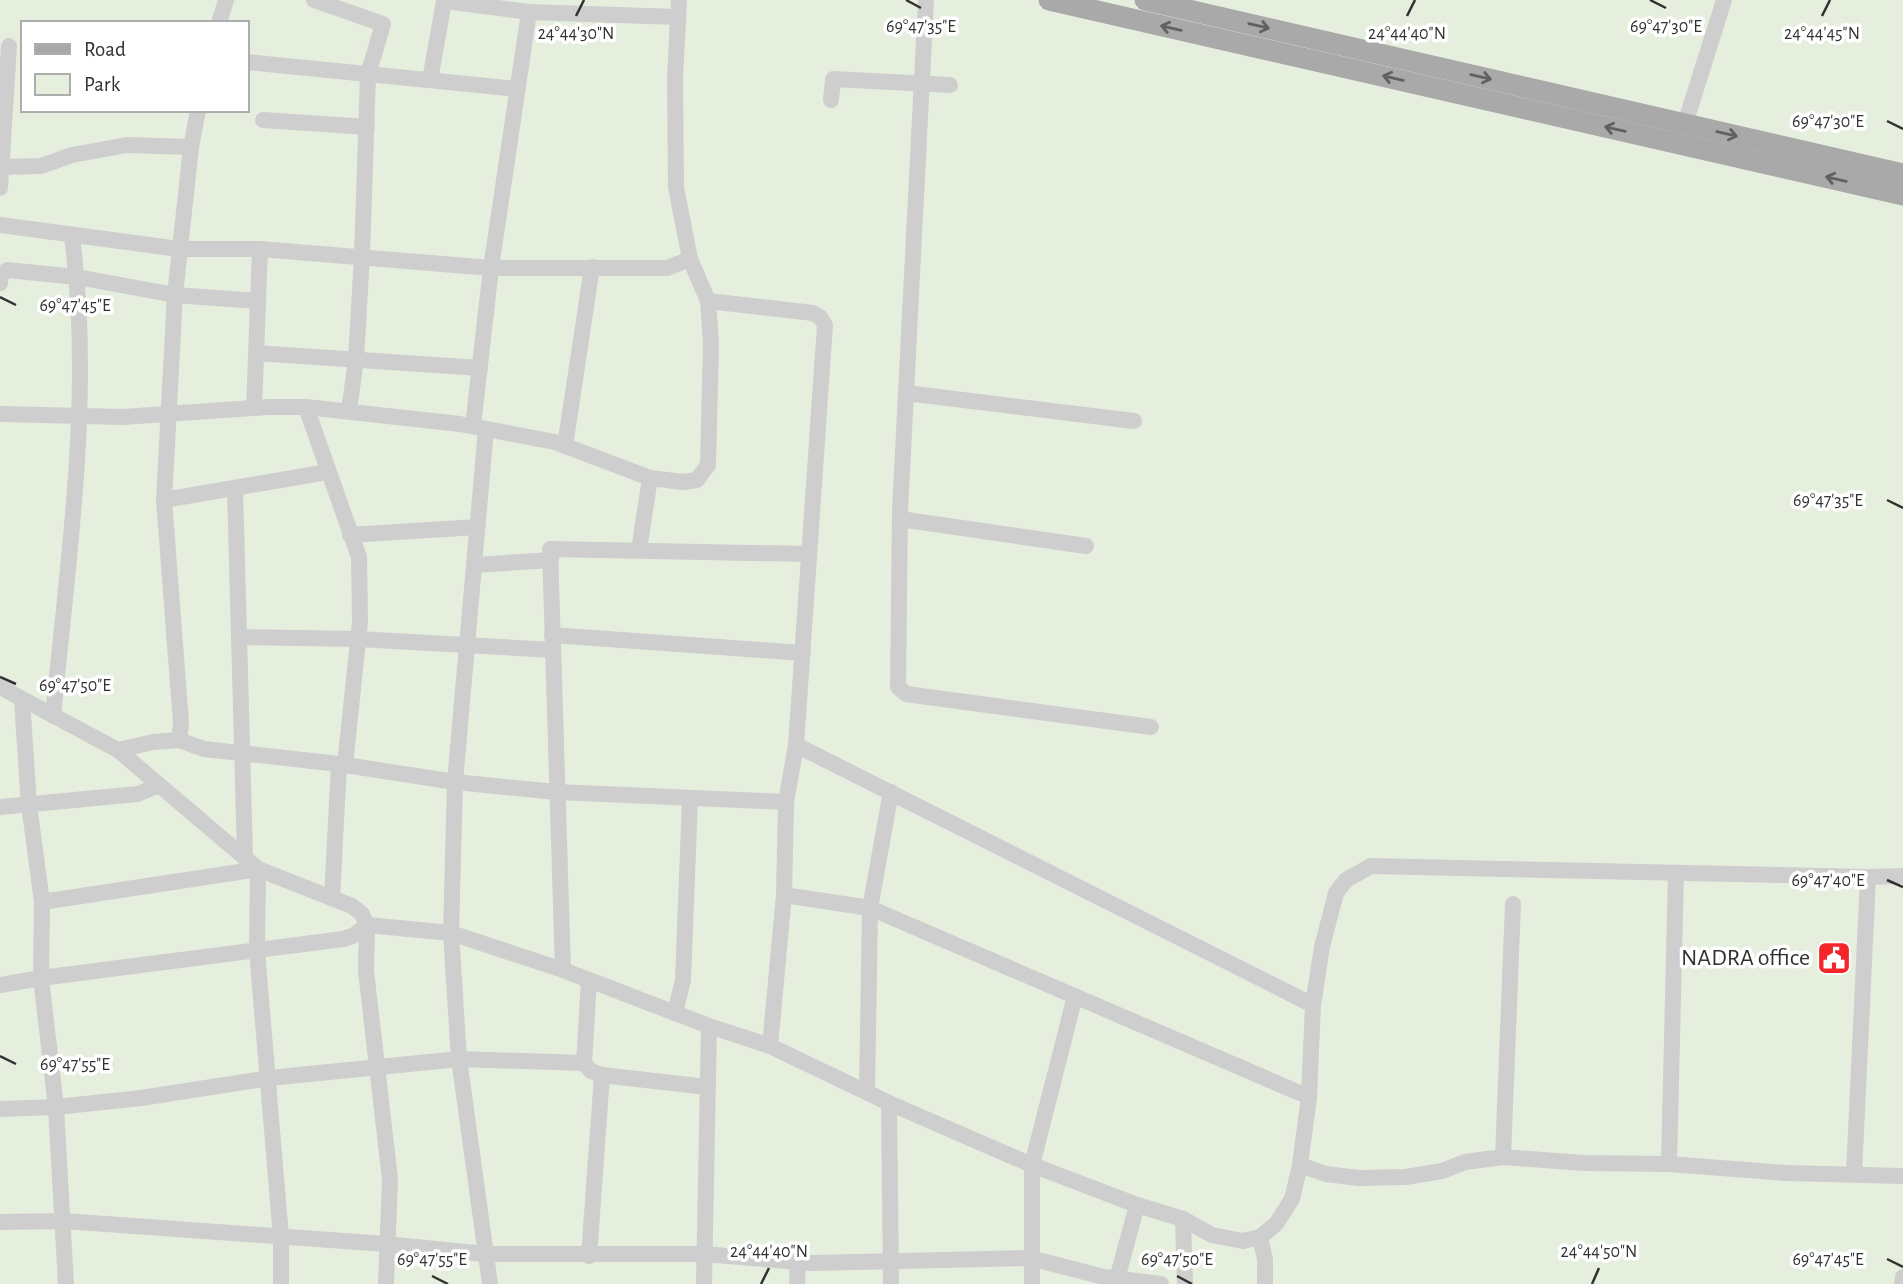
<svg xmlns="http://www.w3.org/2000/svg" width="1903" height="1284" font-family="'Alegreya Sans',sans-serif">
	<rect width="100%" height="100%" fill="#fff"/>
	<path fill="#e6efde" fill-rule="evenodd" d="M 0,0 L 1903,0 L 1903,1284 L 0,1284 ZM 23,23 L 247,23 L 247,110 L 23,110 Z"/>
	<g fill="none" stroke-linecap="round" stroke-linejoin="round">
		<g stroke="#cecece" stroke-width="16">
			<polyline points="314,0 383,24 368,75 362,256 356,359 349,411"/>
			<polyline points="926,0 900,511 898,687 906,694 1151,727"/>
			<polyline points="219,23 226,0"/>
			<polyline points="247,62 517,89"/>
			<polyline points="430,80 444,1 529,12 677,17"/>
			<polyline points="831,100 833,79 950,85"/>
			<polyline points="263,120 367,127"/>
			<polyline points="1685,124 1724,0"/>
			<polyline points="2,167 41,166 72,155 127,145 191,147"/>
			<polyline points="0,188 9,46"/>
			<polyline points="0,225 179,249 260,249 491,268 667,268 690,259"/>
			<polyline points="0,283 1,276 7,270 77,277 175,295 258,301"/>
			<polyline points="708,301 813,313 820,317 825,325 796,745 1313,1005"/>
			<polyline points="256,353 480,368"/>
			<polyline points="906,393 1134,421"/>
			<polyline points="306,407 359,557 360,622 345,765"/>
			<polyline points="254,408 260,249"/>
			<polyline points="0,414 123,417 267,407 306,407 460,424 555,442 650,478 683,482 697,480 708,465 711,344 708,301 690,259 676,187 675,78 679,0"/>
			<polyline points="473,426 491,268 529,12"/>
			<polyline points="486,429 455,782 451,933 459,1059 490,1284"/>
			<polyline points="565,446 592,267"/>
			<polyline points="235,488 245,857"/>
			<polyline points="164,500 327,472"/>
			<polyline points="900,519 1086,546"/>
			<polyline points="350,535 477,527"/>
			<polyline points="639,550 650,478"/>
			<polyline points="474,565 551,560"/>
			<polyline points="552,635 803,653"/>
			<polyline points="239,637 358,639 553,650"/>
			<polyline points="0,687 118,750 258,869 352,906 362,914 367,925 451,933 563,970 709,1026 770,1046 889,1103 1032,1165 1137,1205 1183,1219 1212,1235 1243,1241 1260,1237 1276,1224 1292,1199 1300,1165 1309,1097 1313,1005 1322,947 1336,893 1346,880 1371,866 1868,877 1903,876"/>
			<polyline points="22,700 29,805 42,902 41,978 56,1107 66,1284"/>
			<path d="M 53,716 C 68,558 93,396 72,237"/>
			<polyline points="179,740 181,723 164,500 175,295 191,147 198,110"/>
			<polyline points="118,750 153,742 179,740 204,749 339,764 455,782 556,792 786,802"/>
			<polyline points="891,792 870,908 1309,1097"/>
			<polyline points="0,807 138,794 157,786"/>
			<polyline points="784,895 870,908 867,1092"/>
			<polyline points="332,898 339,764"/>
			<polyline points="42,902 258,869 257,951 281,1237 281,1284"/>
			<polyline points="367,925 366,971 390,1179 386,1284"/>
			<polyline points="563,970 550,549 809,554"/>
			<polyline points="0,985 41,978 343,939 353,936 367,925"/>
			<polyline points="675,1013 683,980 690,798"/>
			<polyline points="770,1046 784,895 786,802 796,745"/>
			<polyline points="584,1063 589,980"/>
			<polyline points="889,1103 891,1284"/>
			<polyline points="0,1109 56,1107 141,1098 269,1078 459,1059 584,1063 591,1071 602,1075 707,1087"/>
			<polyline points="1503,1157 1513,904"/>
			<polyline points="1669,1164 1676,873"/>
			<polyline points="1300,1165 1326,1174 1359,1178 1406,1177 1442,1171 1465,1162 1503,1157 1583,1163 1669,1164 1786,1173 1903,1176"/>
			<polyline points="1854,1174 1868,877"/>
			<polyline points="1183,1219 1185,1284"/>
			<polyline points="0,1222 64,1221 386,1244 485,1254 703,1254 812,1263 1030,1258 1104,1277 1161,1284"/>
			<polyline points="1260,1237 1265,1259 1265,1284"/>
			<polyline points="589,1256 602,1075"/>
			<polyline points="1117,1279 1137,1205"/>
			<polyline points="704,1284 709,1026"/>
			<polyline points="797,1284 798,1262"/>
			<polyline points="1032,1284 1032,1165 1075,996"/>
			<polyline points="1902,1284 1903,1277"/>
		</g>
		<g stroke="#a9a9a9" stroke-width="21">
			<polyline points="1049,0 1903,195"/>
			<polyline points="1145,0 1903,174"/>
		</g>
	</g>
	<defs><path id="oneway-shaft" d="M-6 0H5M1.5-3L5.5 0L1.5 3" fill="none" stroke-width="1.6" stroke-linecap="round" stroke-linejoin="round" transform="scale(1.75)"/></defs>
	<g stroke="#616161">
		<use href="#oneway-shaft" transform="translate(1259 26) rotate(13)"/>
		<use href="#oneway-shaft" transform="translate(1171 28) rotate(-167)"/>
		<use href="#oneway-shaft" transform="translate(1481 77) rotate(13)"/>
		<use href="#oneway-shaft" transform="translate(1393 78) rotate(-167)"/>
		<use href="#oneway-shaft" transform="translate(1615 129) rotate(-167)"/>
		<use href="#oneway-shaft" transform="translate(1727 134) rotate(13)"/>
		<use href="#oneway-shaft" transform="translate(1836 179) rotate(-167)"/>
	</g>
	<path fill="none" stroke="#313131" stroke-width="2.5" d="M 906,0 L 921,8M 1650,0 L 1666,8M 576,16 L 584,0M 1407,16 L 1415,0M 1822,16 L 1830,0M 1887,121 L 1903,129M 0,297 L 16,305M 1887,500 L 1903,508M 0,677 L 16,684M 1887,880 L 1903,887M 0,1056 L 16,1064M 1887,1259 L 1903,1267M 432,1276 L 448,1284M 1177,1276 L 1192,1284M 761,1284 L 769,1268M 1592,1284 L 1599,1268"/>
	<defs>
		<g id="civic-square" transform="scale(1.75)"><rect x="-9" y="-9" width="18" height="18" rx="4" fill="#f4262b" stroke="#fff"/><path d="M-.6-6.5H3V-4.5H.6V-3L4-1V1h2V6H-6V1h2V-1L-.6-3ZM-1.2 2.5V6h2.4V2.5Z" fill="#fff"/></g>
	</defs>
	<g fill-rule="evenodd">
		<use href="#civic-square" x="1834" y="958"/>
	</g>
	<g text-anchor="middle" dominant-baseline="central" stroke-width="7" stroke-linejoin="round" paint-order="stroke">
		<g font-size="24" fill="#313131" stroke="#fff" text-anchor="end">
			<text x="1810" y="958">NADRA office</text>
		</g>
	</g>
	<g font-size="18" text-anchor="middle" fill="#313131" stroke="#fff" stroke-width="7" stroke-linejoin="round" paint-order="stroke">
		<text x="921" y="32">69°47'35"E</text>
		<text x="1666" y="32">69°47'30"E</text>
		<text x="576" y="39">24°44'30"N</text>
		<text x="1407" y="39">24°44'40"N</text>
		<text x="1822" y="39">24°44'45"N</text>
		<text x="1828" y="127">69°47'30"E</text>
		<text x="75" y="311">69°47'45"E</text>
		<text x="1828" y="506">69°47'35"E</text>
		<text x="75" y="691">69°47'50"E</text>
		<text x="1828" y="886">69°47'40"E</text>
		<text x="75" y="1070">69°47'55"E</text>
		<text x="769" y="1257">24°44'40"N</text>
		<text x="1599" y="1257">24°44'50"N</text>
		<text x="432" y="1265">69°47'55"E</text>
		<text x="1177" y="1265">69°47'50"E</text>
		<text x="1828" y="1265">69°47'45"E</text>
	</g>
	<rect x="21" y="21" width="228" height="91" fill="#ffffff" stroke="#adadad" stroke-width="2"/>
	<rect x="35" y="44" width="35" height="10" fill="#a9a9a9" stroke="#adadad" stroke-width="2"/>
	<text x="84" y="56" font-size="21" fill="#313131">Road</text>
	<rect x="35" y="74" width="35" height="21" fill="#e6efde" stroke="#adadad" stroke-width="2"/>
	<text x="84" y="91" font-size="21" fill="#313131">Park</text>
</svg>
